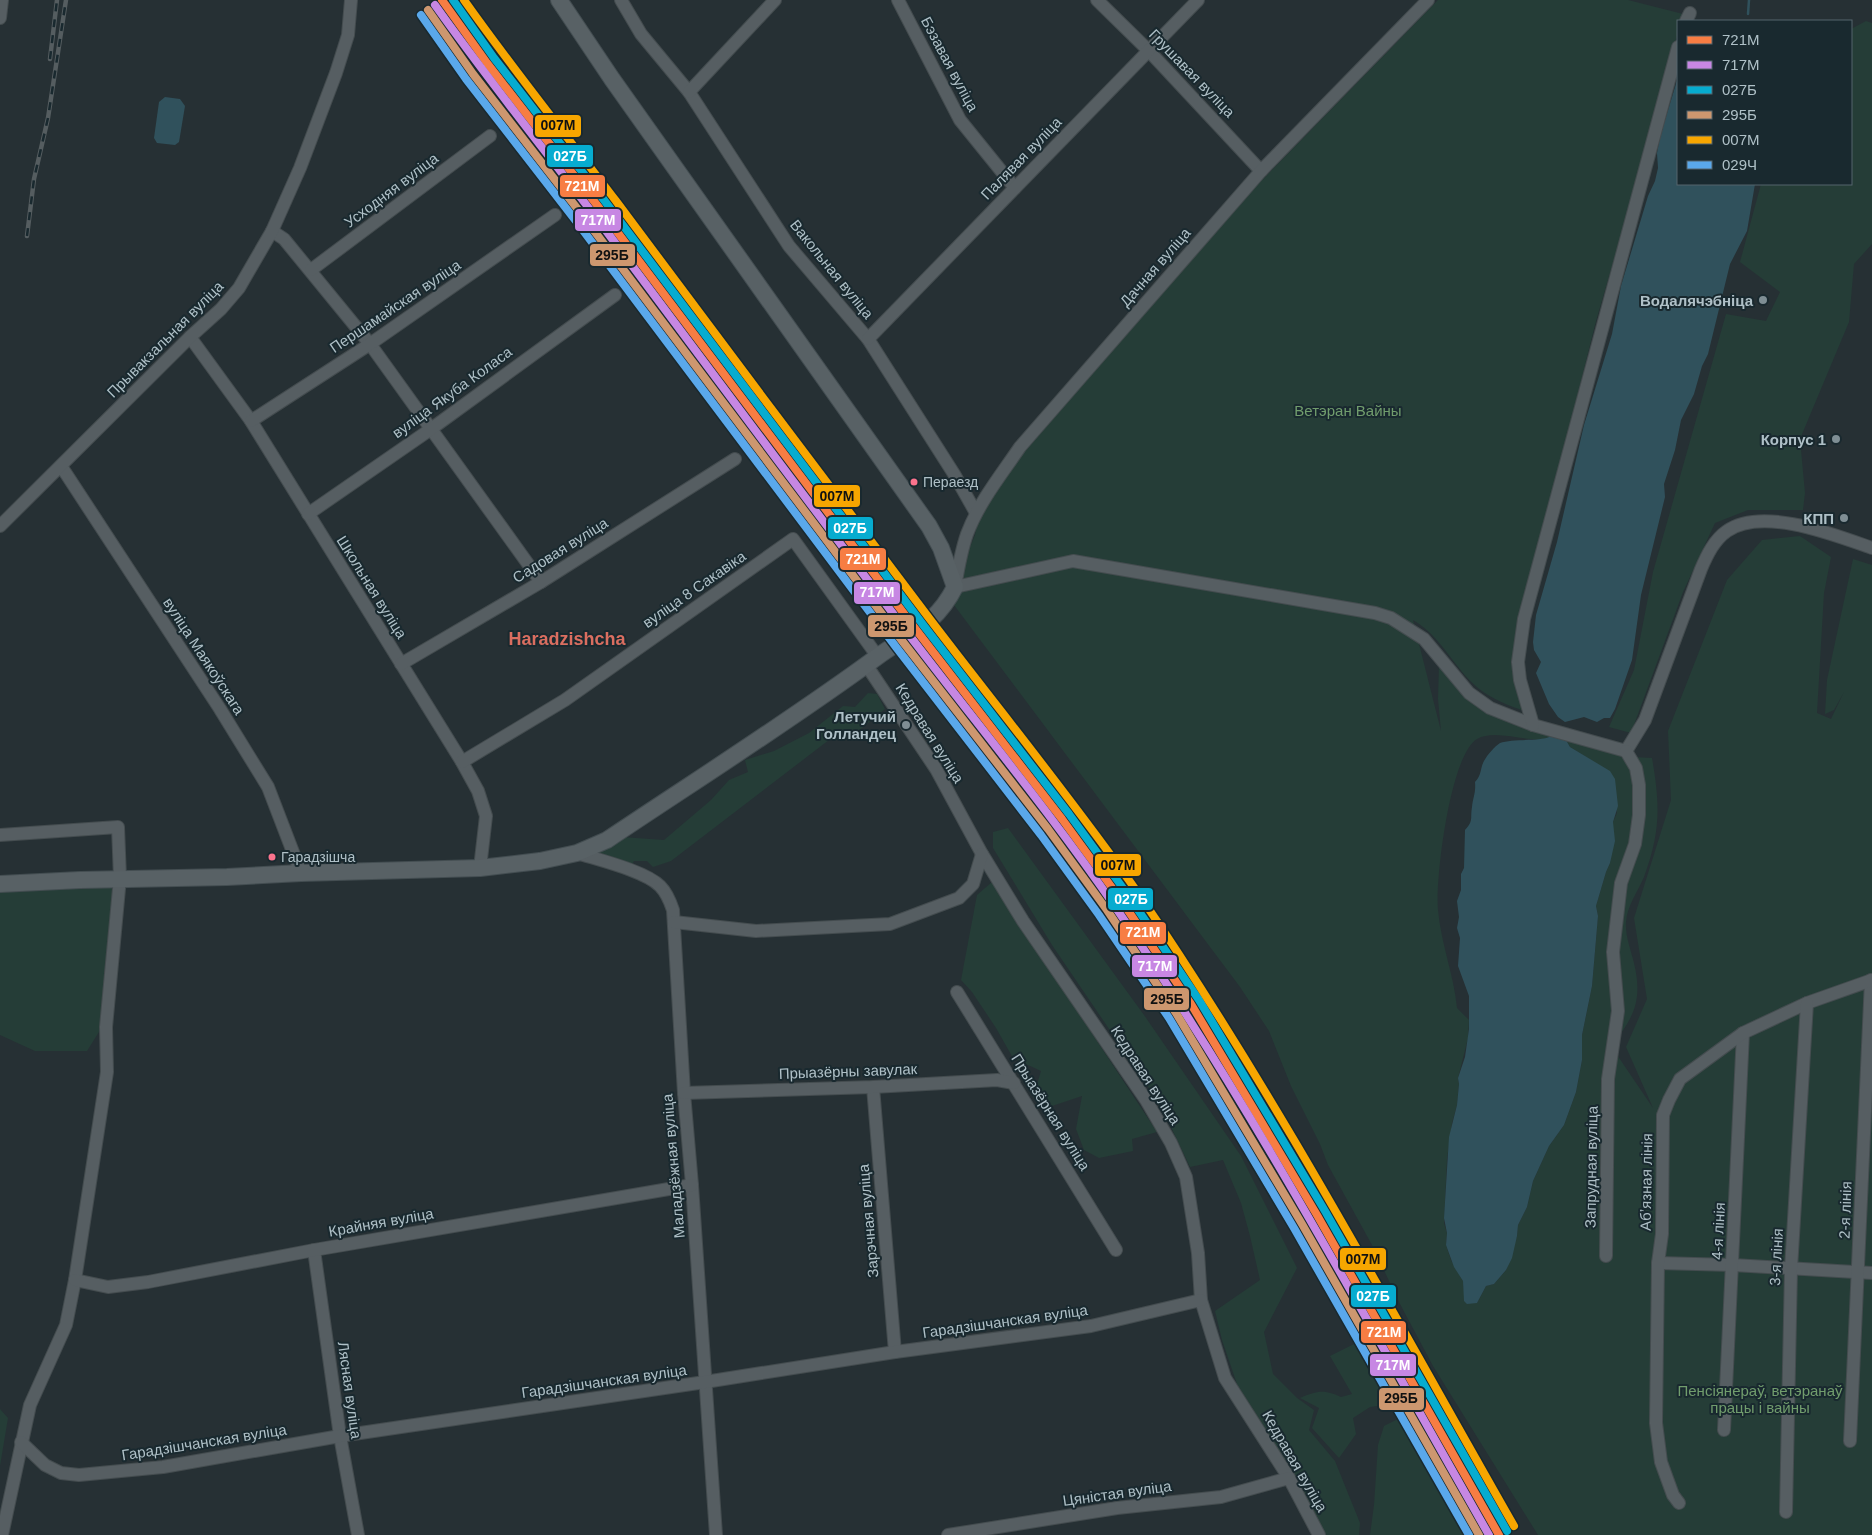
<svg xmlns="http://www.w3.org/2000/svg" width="1872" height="1535" font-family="Helvetica,sans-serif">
	<rect width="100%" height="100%" fill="#263034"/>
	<g fill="#253d37">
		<path d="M 1438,0 L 1628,0 L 1683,14 L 1681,21 L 1678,21 L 1678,32 L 1646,150 L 1596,321 L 1518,634 L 1529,699 L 1538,716 C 1517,708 1495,702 1478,688 C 1454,668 1441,636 1413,620 L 1441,731 L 1438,699 L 1439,665 L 1460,692 L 1551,736 C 1535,747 1498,727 1477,739 C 1450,755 1435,880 1438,910 C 1441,944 1454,975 1457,1008 L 1469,1020 L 1468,1038 L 1458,1078 L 1459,1084 L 1457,1105 L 1452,1123 L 1447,1159 L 1444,1223 L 1447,1233 L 1446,1245 L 1451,1260 L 1463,1281 L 1464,1290 L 1477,1303 L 1486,1286 L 1494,1284 L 1506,1270 L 1517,1236 L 1518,1225 L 1527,1207 L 1533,1181 L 1549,1146 L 1564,1125 L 1576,1092 L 1582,1060 L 1582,1035 L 1592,986 L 1598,916 L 1596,906 L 1606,872 L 1610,863 L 1613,822 L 1617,813 L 1610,772 L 1570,747 L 1566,740 L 1633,757 L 1652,758 C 1660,804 1661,831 1644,877 C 1638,891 1627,906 1626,922 C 1625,936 1631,950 1634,963 C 1643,1000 1634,1018 1611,1046 L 1653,1108 L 1626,1047 L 1647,999 L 1634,918 L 1671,800 L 1668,731 L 1727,580 L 1762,540 L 1800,536 L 1831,557 L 1824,593 L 1817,713 L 1831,719 L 1844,692 L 1834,710 L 1825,714 L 1827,680 L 1853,559 L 1872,565 L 1872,1535 L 1538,1535 L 1433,1366 L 1400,1304 L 1372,1245 L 1328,1165 L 1320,1144 L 1291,1086 L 1269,1031 L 1240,987 L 954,605 L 959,593 L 965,559 L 975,535 L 978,519 L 1015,463 L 1230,213 Z"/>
		<polygon points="1866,21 1872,23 1872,244 1854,264 1849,322 1800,439 1805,493 1803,510 1748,510 1715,523 1683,592 1631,733 1609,727 1634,670 1653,572 1726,314 1766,321 1780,292 1740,262 1761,184 1851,184 1851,29"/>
		<polygon points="868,693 877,694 885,709 856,733 842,730 671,861 653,867 647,861 634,861 631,866 595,853 622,837 664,840 711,800 729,780 748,772 745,760 774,751 809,733 843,706 855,707"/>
		<polygon points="1008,828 1144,1015 1241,1156 1297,1268 1264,1332 1273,1374 1297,1398 1314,1410 1309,1430 1335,1461 1360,1523 1359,1535 1325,1535 1295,1476 1237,1384 1222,1340 1215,1311 1260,1280 1250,1236 1241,1203 1223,1160 1190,1167 1160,1104 1052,945 993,848 993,832"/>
		<polygon points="992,882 1157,1132 1132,1139 1133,1151 1099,1158 1084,1150 1076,1129 1082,1096 1049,1107 1033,1097 1041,1071 1013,1058 996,1028 972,992 961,980 977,895"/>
		<polygon points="113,887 102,1027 87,1051 35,1051 0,1035 0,892"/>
		<path d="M 1356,1343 L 1390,1391 L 1384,1405 L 1370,1407 L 1353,1418 L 1356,1434 L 1339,1458 L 1312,1428 L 1319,1408 L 1300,1398 C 1317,1391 1323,1389 1341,1397 L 1352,1394 L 1330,1356 Z"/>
		<polygon points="0,1409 8,1418 0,1466"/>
		<polygon points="1400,1418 1455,1513 1466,1535 1370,1535 1374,1505 1378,1445 1384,1426"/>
	</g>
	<g fill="#30515c">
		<polygon points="1678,77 1678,184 1755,184 1747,231 1730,264 1708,354 1702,366 1694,394 1681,420 1675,450 1664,484 1665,497 1641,595 1632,660 1615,709 1610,718 1604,718 1597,722 1584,717 1565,722 1558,717 1549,704 1536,673 1541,662 1534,650 1533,642 1536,615 1557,542 1584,425 1612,334 1621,286 1648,196 1655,181 1658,168 1657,153 1660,137"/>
		<polygon points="165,97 180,99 185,106 179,142 175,145 157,143 154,138 159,102"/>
		<path d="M 1551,736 L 1566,740 L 1570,747 L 1610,771 L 1615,779 L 1618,806 L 1613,822 L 1615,841 L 1610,863 L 1606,872 L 1596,906 L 1598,916 L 1592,986 L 1582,1035 L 1582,1060 L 1576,1092 L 1564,1125 L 1549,1146 L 1533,1181 L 1527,1207 L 1518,1225 L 1517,1236 L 1512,1258 L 1506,1270 L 1494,1284 L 1486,1286 L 1477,1303 L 1467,1304 L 1464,1301 L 1463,1281 L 1454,1267 L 1446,1245 L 1447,1233 L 1444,1218 L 1449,1137 L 1457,1105 L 1459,1084 L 1458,1078 L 1465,1057 L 1469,1029 L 1469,996 L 1458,966 L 1460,938 L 1457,928 L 1459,917 L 1457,901 L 1461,890 L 1461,874 L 1464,868 L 1465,830 C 1474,820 1470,819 1472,807 C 1473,797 1476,793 1475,782 C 1482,775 1480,768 1484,761 C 1487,755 1495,746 1500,743 C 1513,738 1543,742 1551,736 Z"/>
	</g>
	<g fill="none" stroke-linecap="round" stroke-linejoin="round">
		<polyline stroke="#30515c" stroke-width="2.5" points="1748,14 1749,0"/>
		<g stroke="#444c4f" stroke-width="14">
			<g id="minor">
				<polyline points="621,0 641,34 689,92 789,246 868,339 954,474 976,513"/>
				<polyline points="898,0 960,120 1015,188"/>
				<polyline points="1097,0 1148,50 1261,171"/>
				<path d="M 1428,0 L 1261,171 L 1020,447 C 1001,475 979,502 967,534 C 961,551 958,569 955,587 L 1073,561 L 1375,613 L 1391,618 L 1424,639 L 1469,693 L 1490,708 L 1533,725 L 1626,751 L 1645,720 L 1701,569 C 1707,555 1714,540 1727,531 C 1762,506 1835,535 1872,548"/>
				<polyline points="0,18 2,0"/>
				<polyline points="1686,21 1690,13"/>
				<polyline points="689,92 775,0"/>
				<polyline points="272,231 284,239 370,344 541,582"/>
				<polyline points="311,270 490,136"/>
				<polyline points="190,337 251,421 462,762 478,791 486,816 480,868"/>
				<polyline points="868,339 1198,0"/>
				<polyline points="251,421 370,344 555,215"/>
				<polyline points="61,466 220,709 268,787 301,873"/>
				<polyline points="308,514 431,429 615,295"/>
				<polyline points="0,526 190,337 221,309 239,288 272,231 300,168 336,73 348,35 351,0"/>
				<polyline points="401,664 541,582 735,459"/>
				<polyline points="867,666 936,769 982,854 1023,921 1146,1100 1171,1143 1186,1177 1198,1253 1201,1300 1225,1378 1289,1478 1319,1535"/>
				<polyline points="1533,725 1520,680 1518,662 1524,619 1678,47"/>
				<polyline points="462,762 565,700 793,539 878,657"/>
				<polyline points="0,835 118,827 120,878 106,1027 107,1072 75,1280 66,1325 30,1405 2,1535"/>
				<path d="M 577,853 C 599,860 645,871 660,886 C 667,893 670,901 673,910 L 684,1093 L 692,1185 L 716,1535"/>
				<polyline points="674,922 756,931 890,924 959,898 973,884 982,854"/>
				<polyline points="957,992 1116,1250"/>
				<polyline points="873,1087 895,1352"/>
				<polyline points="684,1093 873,1087 997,1080 1014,1083"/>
				<polyline points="314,1250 340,1436 358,1535"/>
				<polyline points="1606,1256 1608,1079 1618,1011 1613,952 1621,883 1635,844 1639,815 1639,785 1636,768 1626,751"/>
				<polyline points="1658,1263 1733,1265 1872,1273"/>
				<polyline points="75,1280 108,1287 148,1282 314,1250 692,1185"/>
				<polyline points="1724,1430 1743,1033"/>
				<polyline points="1850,1441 1871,980"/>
				<polyline points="21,1442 45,1465 61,1473 79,1475 163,1467 340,1436 705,1382 895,1352 1091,1326 1201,1300"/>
				<polyline points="1679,1503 1673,1495 1661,1462 1656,1423 1658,1263 1662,1234 1663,1115 1669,1100 1680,1079 1743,1033 1807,1003 1872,980"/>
				<polyline points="1786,1512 1791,1269 1807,1003"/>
				<polyline points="948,1535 1117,1508 1221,1497 1289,1478"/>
			</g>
		</g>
		<g stroke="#434d51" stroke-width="18">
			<path id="major" d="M 0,884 L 80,880 L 227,877 L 301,873 L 480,868 L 540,861 L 577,853 L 607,840 C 698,779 790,721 877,657 C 910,633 936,625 955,587 L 941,548 L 929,526 L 612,79 L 559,0"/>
		</g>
		<use href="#minor" stroke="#565e62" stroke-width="12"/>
		<use href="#major" stroke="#586165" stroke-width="16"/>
		<g stroke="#555d60" stroke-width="4.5">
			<g id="rail">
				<polyline points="50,59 57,0"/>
				<polyline points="27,236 34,179 48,118 66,0"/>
			</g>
		</g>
		<use href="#rail" stroke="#19292f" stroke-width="2.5" stroke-dasharray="8" stroke-linecap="butt"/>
		<g stroke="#19292f" stroke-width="11">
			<polyline id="rail-1" points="442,0 487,63 597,205 917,631 1062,819 1121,900 1191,1004 1317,1215 1499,1535"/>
		</g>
		<g stroke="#19292f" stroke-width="11">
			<path id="rail-2" d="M 435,5 C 491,84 552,159 610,236 C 711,371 811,506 913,640 C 981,729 1053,816 1116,908 C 1253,1108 1369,1325 1489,1535"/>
		</g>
		<g stroke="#19292f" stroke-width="11">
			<polyline id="rail-3" points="453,0 494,58 604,200 924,626 1069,814 1128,895 1199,1000 1325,1211 1507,1531"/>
		</g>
		<g stroke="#19292f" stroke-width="11">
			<polyline id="rail-4" points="428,10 473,74 583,216 903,642 1048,829 1107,910 1176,1013 1302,1224 1479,1535"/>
		</g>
		<g stroke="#19292f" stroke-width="11">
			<path id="rail-5" d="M 464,0 C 512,68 565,134 616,201 C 720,340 824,480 929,618 C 999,710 1072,799 1138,893 C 1276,1095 1393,1314 1514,1526"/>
		</g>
		<g stroke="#19292f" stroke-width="11">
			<polyline id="rail-6" points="421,15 466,79 576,221 896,647 1041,835 1099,915 1169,1018 1294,1228 1469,1535"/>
		</g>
		<use href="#rail-1" stroke="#f77d43" stroke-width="8"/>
		<use href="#rail-2" stroke="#c787e3" stroke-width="8"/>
		<use href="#rail-3" stroke="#06acd0" stroke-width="8"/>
		<use href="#rail-4" stroke="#cd976f" stroke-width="8"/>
		<use href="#rail-5" stroke="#f7a600" stroke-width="8"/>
		<use href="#rail-6" stroke="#5aa8eb" stroke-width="8"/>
	</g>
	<g fill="#7f8e94" stroke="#19292f" stroke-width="2">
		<circle cx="1763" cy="300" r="5"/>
		<circle cx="1836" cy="439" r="5"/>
		<circle cx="1844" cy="518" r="5"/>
		<circle cx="906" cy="725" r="5"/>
	</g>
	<g fill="#fc738d" stroke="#19292f" stroke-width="2">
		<circle cx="914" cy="482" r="4.5"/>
		<circle cx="272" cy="857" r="4.5"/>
	</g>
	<g text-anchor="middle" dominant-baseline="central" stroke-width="4" stroke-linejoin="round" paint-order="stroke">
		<g font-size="14" fill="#afc0c7" stroke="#19292f" text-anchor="start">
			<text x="923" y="482">Пераезд</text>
			<text x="281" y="857">Гарадзішча</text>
		</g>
		<g font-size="15" fill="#afc0c7" stroke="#19292f">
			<text transform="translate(950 64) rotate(62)">Бэзавая вуліца</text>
			<text transform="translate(1192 73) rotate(46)">Грушавая вуліца</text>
			<text transform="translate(1021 158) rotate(-46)">Палявая вуліца</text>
			<text transform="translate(391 190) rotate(-37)">Усходняя вуліца</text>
			<text transform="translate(1155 267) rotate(-49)">Дачная вуліца</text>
			<text transform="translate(832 269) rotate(51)">Вакольная вуліца</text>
			<text transform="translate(395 306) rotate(-34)">Першамайская вуліца</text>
			<text transform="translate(165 339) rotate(-45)">Прывакзальная вуліца</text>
			<text transform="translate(452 392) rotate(-36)">вуліца Якуба Коласа</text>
			<text transform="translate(560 550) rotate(-32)">Садовая вуліца</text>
			<text transform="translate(372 587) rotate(58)">Школьная вуліца</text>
			<text transform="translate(694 589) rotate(-35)">вуліца 8 Сакавіка</text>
			<text transform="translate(204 656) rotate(57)">вуліца Маякоўскага</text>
			<text transform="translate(930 733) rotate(58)">Кедравая вуліца</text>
			<text transform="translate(848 1071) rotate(-2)">Прыазёрны завулак</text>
			<text transform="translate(1146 1075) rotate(57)">Кедравая вуліца</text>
			<text transform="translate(1051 1112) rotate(58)">Прыазёрная вуліца</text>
			<text transform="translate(673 1166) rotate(-95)">Маладзёжная вуліца</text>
			<text transform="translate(1591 1167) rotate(-89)">Запрудная вуліца</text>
			<text transform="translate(1646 1182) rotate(-89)">Абʼязная лінія</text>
			<text transform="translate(1845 1210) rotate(-88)">2-я лінія</text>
			<text transform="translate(868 1221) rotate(-95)">Зарэчная вуліца</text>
			<text transform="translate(381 1222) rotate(-10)">Крайняя вуліца</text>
			<text transform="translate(1718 1231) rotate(-87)">4-я лінія</text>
			<text transform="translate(1776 1257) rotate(-87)">3-я лінія</text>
			<text transform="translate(1005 1321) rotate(-8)">Гарадзішчанская вуліца</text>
			<text transform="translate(604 1381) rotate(-8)">Гарадзішчанская вуліца</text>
			<text transform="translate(350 1390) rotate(82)">Лясная вуліца</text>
			<text transform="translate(204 1442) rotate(-9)">Гарадзішчанская вуліца</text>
			<text transform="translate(1295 1461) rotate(60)">Кедравая вуліца</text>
			<text transform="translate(1117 1493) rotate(-8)">Цяністая вуліца</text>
		</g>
		<g font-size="15" font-weight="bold" fill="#afc0c7" stroke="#19292f" text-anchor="end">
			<text x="1753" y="300">Водалячэбніца</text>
			<text x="1826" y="439">Корпус 1</text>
			<text x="1834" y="518">КПП</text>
			<text x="896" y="716">Летучий<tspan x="896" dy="17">Голландец</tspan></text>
		</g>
		<g font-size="15" fill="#719d6d" stroke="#19292f">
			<text x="1348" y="410">Ветэран Вайны</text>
			<text x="1760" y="1390">Пенсіянераў, ветэранаў<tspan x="1760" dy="17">працы і вайны</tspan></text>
		</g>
		<g font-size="18" font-weight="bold" fill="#da6e60" stroke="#19292f">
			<text x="567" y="639">Haradzishcha</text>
		</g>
	</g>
	<g stroke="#19292f" stroke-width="2">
		<rect x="534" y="114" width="48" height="24" rx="5" fill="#f7a600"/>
		<rect x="546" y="144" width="48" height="24" rx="5" fill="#06acd0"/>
		<rect x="559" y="174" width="47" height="24" rx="5" fill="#f77d43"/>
		<rect x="574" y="208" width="48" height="24" rx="5" fill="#c787e3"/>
		<rect x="589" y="243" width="47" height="24" rx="5" fill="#cd976f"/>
		<rect x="813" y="484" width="48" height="24" rx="5" fill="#f7a600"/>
		<rect x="827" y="516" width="47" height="24" rx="5" fill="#06acd0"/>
		<rect x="839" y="547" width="48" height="24" rx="5" fill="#f77d43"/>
		<rect x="853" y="581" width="48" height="24" rx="5" fill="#c787e3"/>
		<rect x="867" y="614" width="48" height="24" rx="5" fill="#cd976f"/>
		<rect x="1094" y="853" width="48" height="24" rx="5" fill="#f7a600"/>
		<rect x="1107" y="887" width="47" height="24" rx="5" fill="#06acd0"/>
		<rect x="1119" y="921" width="48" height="24" rx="5" fill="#f77d43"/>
		<rect x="1131" y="954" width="47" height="24" rx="5" fill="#c787e3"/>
		<rect x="1143" y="987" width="47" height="24" rx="5" fill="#cd976f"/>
		<rect x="1339" y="1247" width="48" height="24" rx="5" fill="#f7a600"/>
		<rect x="1350" y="1284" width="47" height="24" rx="5" fill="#06acd0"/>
		<rect x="1360" y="1320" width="47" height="24" rx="5" fill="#f77d43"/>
		<rect x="1369" y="1353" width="48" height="24" rx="5" fill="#c787e3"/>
		<rect x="1378" y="1387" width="47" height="24" rx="5" fill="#cd976f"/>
	</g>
	<g font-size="14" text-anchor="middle" font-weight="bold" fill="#fff">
		<text x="570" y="161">027Б</text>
		<text x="582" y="191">721М</text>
		<text x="598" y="225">717М</text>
		<text x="850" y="533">027Б</text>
		<text x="863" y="564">721М</text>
		<text x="877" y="597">717М</text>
		<text x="1131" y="904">027Б</text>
		<text x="1143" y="937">721М</text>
		<text x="1155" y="971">717М</text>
		<text x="1373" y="1301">027Б</text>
		<text x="1384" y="1337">721М</text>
		<text x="1393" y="1370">717М</text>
	</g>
	<g font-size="14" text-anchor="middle" font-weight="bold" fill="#111">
		<text x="558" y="130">007М</text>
		<text x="612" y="260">295Б</text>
		<text x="837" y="501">007М</text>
		<text x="891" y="631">295Б</text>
		<text x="1118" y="870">007М</text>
		<text x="1167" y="1004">295Б</text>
		<text x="1363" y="1264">007М</text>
		<text x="1401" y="1403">295Б</text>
	</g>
	<rect x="1677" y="20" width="175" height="165" fill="#19292f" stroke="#55656c"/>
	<rect x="1687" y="36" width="25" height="8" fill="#f77d43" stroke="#55656c"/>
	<text x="1722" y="45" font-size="15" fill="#afc0c7">721М</text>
	<rect x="1687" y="61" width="25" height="8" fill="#c787e3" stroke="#55656c"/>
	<text x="1722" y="70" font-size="15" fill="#afc0c7">717М</text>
	<rect x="1687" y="86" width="25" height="8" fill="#06acd0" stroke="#55656c"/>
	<text x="1722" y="95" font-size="15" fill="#afc0c7">027Б</text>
	<rect x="1687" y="111" width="25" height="8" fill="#cd976f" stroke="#55656c"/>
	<text x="1722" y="120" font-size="15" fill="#afc0c7">295Б</text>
	<rect x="1687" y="136" width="25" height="8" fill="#f7a600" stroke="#55656c"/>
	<text x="1722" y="145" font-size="15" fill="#afc0c7">007М</text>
	<rect x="1687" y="161" width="25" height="8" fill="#5aa8eb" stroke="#55656c"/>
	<text x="1722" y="170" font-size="15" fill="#afc0c7">029Ч</text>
</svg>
